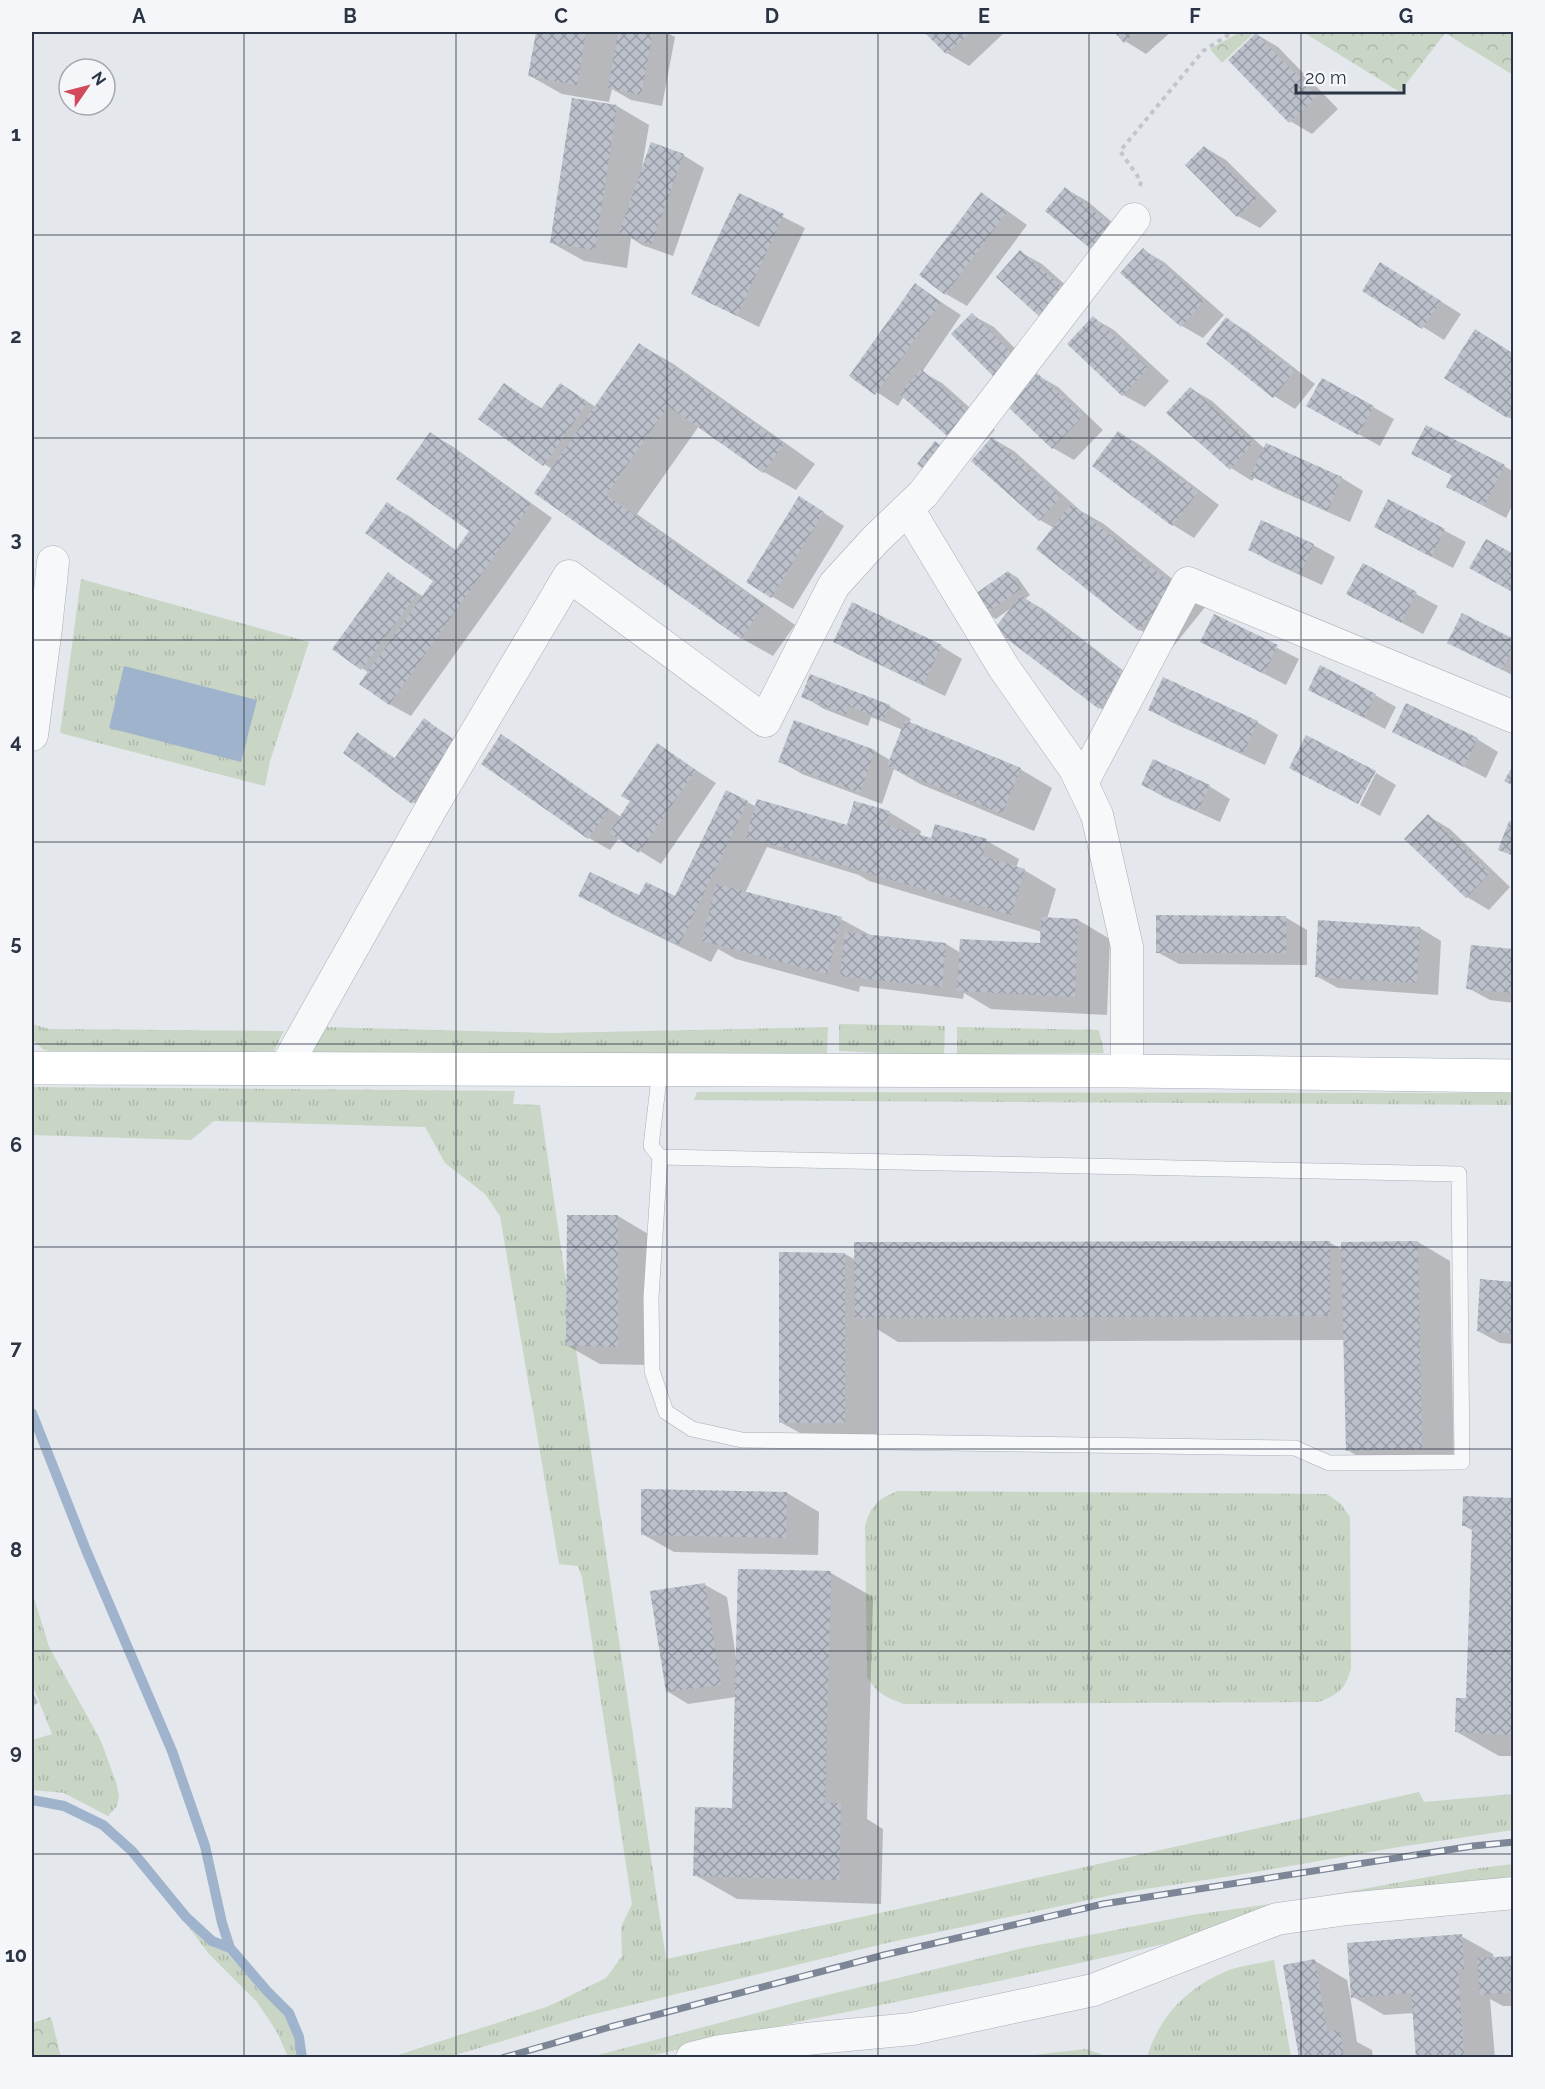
<svg xmlns="http://www.w3.org/2000/svg" width="1545" height="2089" font-family="Raleway,sans-serif">
	<defs>
		<pattern id="grass-tufts" width="24" height="20" patternUnits="userSpaceOnUse" patternTransform="scale(1.5)"><rect width="24" height="20" fill="#c9d6c5"/><path d="M3 7l-1-3M5 7V3M7 7l1-3M15 17l-1-3M17 17v-4M19 17l1-3" fill="none" stroke="#adb8ab"/></pattern>
		<pattern id="forest-crowns" width="20" height="18" patternUnits="userSpaceOnUse" patternTransform="scale(1.5)"><rect width="20" height="18" fill="#c9d6c5"/><path d="M2 6a3 3 0 1 1 6 0M12 15a3 3 0 1 1 6 0" fill="none" stroke="#adb8ab"/></pattern>
		<pattern id="building-cross-hatch" width="8" height="8" patternUnits="userSpaceOnUse" patternTransform="scale(1.5)"><rect width="8" height="8" fill="#bbc0ca"/><path d="M0 0l8 8M0 8l8-8" fill="none" stroke="#989da6"/></pattern>
	</defs>
	<rect width="100%" height="100%" fill="#e4e7ec"/>
	<g fill="url(#grass-tufts)">
		<polygon points="81,579 309,642 270,761 265,786 60,733"/>
		<polygon points="32,1024 49,1029 284,1031 274,1051 59,1053 44,1050 32,1039"/>
		<polygon points="839,1024 945,1026 944,1056 839,1051"/>
		<polygon points="324,1027 552,1033 828,1027 827,1053 656,1055 309,1052"/>
		<polygon points="957,1027 1099,1030 1104,1053 957,1054"/>
		<polygon points="32,1087 515,1091 513,1104 540,1105 666,1959 880,1913 1419,1792 1424,1802 1513,1794 1513,1830 1399,1847 1238,1875 1126,1892 887,1943 582,2017 449,2057 392,2057 549,2006 606,1978 622,1956 621,1927 632,1904 582,1577 578,1566 559,1564 500,1216 485,1194 445,1163 425,1127 214,1121 191,1140 32,1135"/>
		<polygon points="697,1092 1513,1093 1514,1105 694,1100"/>
		<path d="M 898,1491 L 1327,1494 L 1341,1504 L 1350,1517 L 1351,1669 C 1345,1689 1339,1694 1319,1702 L 904,1704 C 885,1697 878,1694 867,1677 L 865,1525 C 872,1504 878,1499 898,1491 Z"/>
		<polygon points="32,1591 49,1647 101,1741 117,1785 119,1797 117,1806 108,1816 64,1793 32,1790 32,1740 52,1734 32,1684"/>
		<polygon points="1513,1864 1513,1877 1246,1918 1164,1944 999,1981 807,2020 645,2057 587,2058 802,2001 1023,1948 1192,1915 1313,1898 1472,1869"/>
		<polygon points="179,1914 209,1945 226,1952 286,2017 294,2039 298,2057 288,2057 277,2032 257,2002 209,1954"/>
		<path d="M 1274,1960 L 1291,2057 L 1147,2057 C 1160,2014 1190,1985 1232,1969 C 1245,1965 1260,1963 1274,1960 Z"/>
		<polygon points="1085,2049 1101,2054 1103,2057 1016,2057"/>
	</g>
	<g fill="url(#forest-crowns)">
		<polygon points="1240,32 1255,32 1222,63 1210,49"/>
		<polygon points="1303,32 1513,32 1513,75 1445,33 1400,92"/>
		<polygon points="51,2017 61,2057 32,2057 32,2023"/>
	</g>
	<polygon fill="#9fb4cc" points="124,666 257,700 241,762 109,728"/>
	<g fill="#0003" fill-rule="evenodd">
		<polygon points="538,32 666,32 675,37 662,106 631,100 612,89 609,102 562,94 530,76"/>
		<polygon points="926,32 1005,32 969,66 947,53"/>
		<polygon points="1116,32 1171,32 1146,54 1125,41"/>
		<polygon points="1256,34 1278,47 1338,109 1312,134 1290,121"/>
		<polygon points="617,106 649,125 642,167 683,155 704,168 673,256 642,245 631,238 627,268 584,261 552,243"/>
		<polygon points="1204,147 1226,160 1277,211 1260,228 1238,216 1187,165"/>
		<polygon points="1066,189 1087,201 1136,242 1118,264"/>
		<polygon points="981,194 1002,207 1027,225 967,306 946,294"/>
		<polygon points="740,195 805,228 759,327 693,294"/>
		<polygon points="1143,250 1164,262 1224,315 1203,338 1182,326"/>
		<polygon points="1020,252 1042,264 1087,304 1064,330"/>
		<polygon points="1402,277 1461,314 1444,340 1364,290"/>
		<polygon points="915,285 961,315 922,372 942,383 995,430 975,452 954,440 904,396 898,406 851,375"/>
		<polygon points="972,315 994,327 1035,369 1016,388"/>
		<polygon points="1093,318 1114,330 1169,381 1145,407 1123,395 1069,343"/>
		<polygon points="1227,319 1248,332 1315,384 1295,409 1274,396"/>
		<polygon points="640,345 672,363 815,464 796,490 764,472 699,426 637,514 795,625 773,656 741,638 552,469 544,464 504,385 543,409 561,385 596,407"/>
		<polygon points="1514,355 1514,420 1508,417"/>
		<polygon points="1037,375 1058,387 1103,430 1074,460 1053,448"/>
		<polygon points="1190,388 1212,401 1265,449 1266,445 1342,478 1363,491 1350,522 1274,488 1255,477 1252,481 1231,468"/>
		<polygon points="1308,406 1373,407 1394,419 1380,446"/>
		<polygon points="1119,433 1140,445 1219,505 1194,538 1173,525 1094,465"/>
		<polygon points="431,434 452,446 552,518 411,716 389,704 369,673 334,648 389,574 424,597 435,581 387,504 409,516 457,551 471,531"/>
		<polygon points="993,439 1014,451 1081,511 1104,524 1206,606 1172,648 1140,630 1038,549 1054,528 1040,520 973,461"/>
		<polygon points="1413,454 1504,466 1514,472 1514,502 1506,518 1448,487 1453,476"/>
		<polygon points="1389,501 1466,542 1453,568 1397,539"/>
		<polygon points="821,511 844,526 793,609 748,582"/>
		<polygon points="1313,545 1335,557 1322,585 1271,562 1250,549"/>
		<polygon points="1363,565 1438,606 1423,634 1370,606"/>
		<polygon points="1008,572 1018,578 1030,595 1025,599 1043,609 1146,688 1121,720 1100,708 1011,608 996,619 986,613"/>
		<polygon points="1214,616 1299,659 1286,685 1202,642"/>
		<polygon points="835,641 941,646 962,659 945,696 857,654"/>
		<polygon points="1514,641 1514,676 1449,642"/>
		<polygon points="1310,689 1375,695 1396,707 1385,729"/>
		<polygon points="803,696 889,706 911,719 909,723 1020,769 1052,788 1034,831 920,784 894,769 882,804 802,774 780,761 795,722 875,751 890,760 903,730 871,717 868,726 824,709"/>
		<polygon points="1150,709 1257,722 1278,735 1265,765 1171,722"/>
		<polygon points="424,720 445,733 477,755 434,815 413,802 358,734 396,759"/>
		<polygon points="1394,731 1477,739 1498,752 1486,778"/>
		<polygon points="502,736 523,749 621,817 632,801 657,745 716,783 661,864 619,838 610,850 589,838 483,764"/>
		<polygon points="1376,773 1396,785 1380,816 1360,805"/>
		<polygon points="1143,785 1209,786 1230,799 1220,822 1164,797"/>
		<path d="M 727,792 L 757,807 L 848,827 L 889,812 L 921,831 L 920,836 L 932,840 L 987,841 L 1019,859 L 1016,868 L 1024,870 L 1056,889 L 1047,919 L 1078,920 L 1110,939 L 1107,1015 L 991,1009 L 964,993 L 963,999 L 860,986 L 859,992 L 736,959 L 718,949 L 711,962 L 612,914 L 580,895 L 675,898 ZM 767,847 L 859,875 L 869,881 L 1042,932 L 1041,944 L 961,953 L 946,944 L 872,936 L 841,919 L 745,893 Z"/>
		<polygon points="1428,816 1450,829 1510,887 1489,910 1467,897 1407,839"/>
		<polygon points="1285,917 1307,930 1307,965 1179,964 1157,952"/>
		<polygon points="1420,928 1441,941 1438,995 1338,988 1316,976"/>
		<polygon points="1514,950 1514,1003 1490,1000 1468,988"/>
		<polygon points="618,1216 650,1235 649,1365 600,1364 568,1346"/>
		<polygon points="1329,1242 1343,1250 1418,1242 1450,1261 1454,1467 1379,1468 1347,1450 1345,1340 898,1342 877,1329 877,1441 813,1440 780,1422 845,1254 856,1260"/>
		<polygon points="1514,1283 1514,1344 1500,1343 1478,1331"/>
		<polygon points="787,1493 819,1512 818,1555 674,1552 642,1534"/>
		<polygon points="1514,1499 1514,1756 1499,1756 1457,1732 1468,1700 1473,1531 1463,1525"/>
		<polygon points="831,1573 873,1597 867,1819 883,1829 881,1904 737,1899 695,1875 733,1810 736,1697 688,1704 667,1691 705,1585 727,1597 736,1658"/>
		<polygon points="32,1690 38,1703 32,1706"/>
		<polygon points="1461,1936 1493,1954 1494,1959 1514,1958 1514,2006 1503,2006 1490,1999 1495,2058 1417,2058 1414,2013 1384,2015 1350,1995 1357,2042 1372,2050 1373,2058 1300,2058 1315,1961 1347,1980 1350,1995 1352,1995"/>
	</g>
	<g fill="none" stroke-linecap="round" stroke-linejoin="round">
		<g stroke="#9fb4cc" stroke-width="10">
			<polyline points="32,1413 86,1550 172,1751 205,1846 222,1923 230,1948 267,1991 289,2013 299,2037 302,2058"/>
			<polyline points="32,1800 64,1806 103,1825 132,1851 186,1917 212,1941 230,1948"/>
		</g>
	</g>
	<g fill="url(#building-cross-hatch)">
		<polygon points="536,32 586,32 577,85 528,76"/>
		<polygon points="618,32 653,32 641,95 608,88"/>
		<polygon points="924,32 971,32 946,54"/>
		<polygon points="1114,32 1136,32 1124,43"/>
		<polygon points="1256,33 1317,96 1289,123 1228,60"/>
		<polygon points="572,98 617,105 595,250 550,243"/>
		<polygon points="651,142 684,154 651,245 619,233"/>
		<polygon points="1204,146 1257,198 1237,217 1185,165"/>
		<polygon points="1065,187 1115,229 1096,253 1045,211"/>
		<polygon points="981,192 1007,212 945,295 919,275"/>
		<polygon points="739,193 784,214 737,316 691,294"/>
		<polygon points="1143,248 1204,301 1181,327 1120,273"/>
		<polygon points="1020,250 1067,291 1042,319 996,277"/>
		<polygon points="1380,262 1441,301 1422,329 1362,291"/>
		<polygon points="915,283 941,302 875,395 849,376"/>
		<polygon points="972,313 1015,356 994,377 951,334"/>
		<polygon points="1093,316 1148,368 1122,396 1067,344"/>
		<polygon points="1226,317 1294,371 1273,398 1206,344"/>
		<polygon points="1475,329 1514,354 1514,407 1507,418 1444,378"/>
		<polygon points="639,343 784,444 763,473 668,406 606,495 764,605 741,639 534,493"/>
		<polygon points="921,369 974,416 953,441 899,394"/>
		<polygon points="1037,373 1083,416 1052,449 1006,405"/>
		<polygon points="1322,378 1374,406 1358,435 1306,406"/>
		<polygon points="504,383 541,409 560,383 588,402 543,466 478,419"/>
		<polygon points="1190,387 1253,443 1230,470 1166,413"/>
		<polygon points="1426,425 1505,465 1484,506 1446,487 1452,475 1411,454"/>
		<polygon points="1118,431 1198,492 1172,526 1092,466"/>
		<polygon points="430,432 531,504 389,705 359,684 433,581 365,533 387,502 455,551 469,531 396,479"/>
		<polygon points="992,437 1061,497 1039,521 971,461"/>
		<polygon points="935,441 949,452 930,475 917,464"/>
		<polygon points="1266,443 1342,477 1328,511 1250,476"/>
		<polygon points="799,496 824,512 771,598 746,582"/>
		<polygon points="1388,499 1445,529 1431,557 1374,527"/>
		<polygon points="1071,504 1175,586 1139,631 1036,549"/>
		<polygon points="1261,520 1314,544 1300,574 1248,550"/>
		<polygon points="1486,539 1514,554 1514,593 1469,568"/>
		<polygon points="1363,563 1417,592 1401,623 1346,594"/>
		<polygon points="1008,571 1021,589 985,614 972,596"/>
		<polygon points="388,572 417,594 361,670 332,649"/>
		<polygon points="1021,595 1126,674 1099,709 994,629"/>
		<polygon points="852,602 942,645 923,685 833,642"/>
		<polygon points="1462,613 1514,639 1514,645 1502,670 1447,643"/>
		<polygon points="1214,614 1278,645 1264,674 1200,642"/>
		<polygon points="1320,665 1376,694 1364,718 1308,690"/>
		<polygon points="810,674 890,705 884,720 849,706 846,715 801,697"/>
		<polygon points="1163,677 1258,721 1243,754 1148,710"/>
		<polygon points="1406,703 1478,738 1464,767 1392,732"/>
		<polygon points="424,718 456,742 412,804 343,753 357,732 394,759"/>
		<polygon points="794,720 875,750 860,793 778,762"/>
		<polygon points="905,720 1021,768 1002,814 887,766"/>
		<polygon points="501,734 609,809 588,839 481,764"/>
		<polygon points="1306,735 1376,771 1358,804 1289,768"/>
		<polygon points="657,743 696,770 639,853 609,833 630,801 621,796"/>
		<polygon points="1153,759 1210,785 1198,811 1141,785"/>
		<polygon points="1514,764 1514,786 1504,781"/>
		<polygon points="726,790 748,801 679,945 578,896 590,872 639,895 646,882 675,896"/>
		<polygon points="757,799 847,825 854,801 890,811 886,825 931,838 935,824 987,839 983,856 1025,869 1011,915 746,837"/>
		<polygon points="1428,814 1490,873 1466,898 1404,839"/>
		<polygon points="1509,821 1514,822 1514,856 1498,850"/>
		<polygon points="716,884 842,917 827,974 702,941"/>
		<polygon points="1156,915 1286,916 1286,953 1156,953"/>
		<polygon points="1041,917 1078,919 1075,997 957,991 960,939 1040,943"/>
		<polygon points="1318,920 1420,927 1417,983 1315,977"/>
		<polygon points="845,932 946,943 942,987 840,976"/>
		<polygon points="1471,945 1514,949 1511,993 1466,989"/>
		<polygon points="567,1215 618,1215 618,1347 566,1346"/>
		<polygon points="1330,1241 1330,1316 855,1318 854,1242"/>
		<polygon points="1418,1241 1422,1449 1346,1451 1341,1242"/>
		<polygon points="779,1252 845,1253 845,1423 779,1423"/>
		<polygon points="1480,1279 1514,1282 1513,1334 1477,1331"/>
		<polygon points="641,1489 787,1492 786,1538 641,1535"/>
		<polygon points="1463,1496 1514,1498 1514,1735 1455,1732 1456,1698 1466,1698 1472,1526 1462,1526"/>
		<polygon points="738,1569 831,1571 825,1803 841,1803 839,1880 693,1876 695,1807 732,1808"/>
		<polygon points="705,1583 721,1685 666,1692 650,1591"/>
		<polygon points="1462,1934 1464,1969 1458,1970 1464,2058 1416,2058 1411,1993 1351,1998 1347,1943"/>
		<polygon points="1514,1956 1514,1993 1480,1995 1477,1958"/>
		<polygon points="1315,1959 1327,2032 1340,2030 1344,2058 1299,2058 1283,1965"/>
	</g>
	<g fill="none" stroke-linecap="round" stroke-linejoin="round">
		<g stroke="#a9aeb7" stroke-width="16">
			<polyline id="lane" points="660,1157 1459,1174 1462,1462 1329,1463 1295,1448 742,1440 692,1429 666,1412 652,1371 651,1297 660,1157 651,1146 660,1070"/>
		</g>
		<g stroke="#a9aeb7" stroke-width="33">
			<g id="street">
				<polyline points="908,509 1004,668 1075,769 1097,815 1127,947 1127,1071"/>
				<polyline points="32,735 46,628 53,562"/>
				<polyline points="1082,783 1188,583 1514,717"/>
				<polyline points="285,1068 433,805 569,576 765,721 834,585 876,539 923,494 1134,219"/>
				<polyline points="692,2058 720,2051 806,2039 912,2029 1093,1990 1277,1919 1347,1909 1514,1893"/>
			</g>
		</g>
		<g stroke="#a3abb8" stroke-width="34">
			<polyline id="primary" points="32,1068 1127,1071 1514,1076"/>
		</g>
		<polyline stroke="#c2c5cb" stroke-width="4" stroke-dasharray="4.5 4.5" stroke-linecap="butt" points="1140,186 1141,181 1120,151 1203,51 1233,32"/>
		<use href="#lane" stroke="#f7f8fa" stroke-width="15"/>
		<use href="#street" stroke="#f7f8fa" stroke-width="32"/>
		<use href="#primary" stroke="#fff" stroke-width="33"/>
		<g stroke="#7d8696" stroke-width="7">
			<polyline id="rail" points="502,2058 610,2027 884,1955 1103,1904 1473,1846 1514,1842"/>
		</g>
		<use href="#rail" stroke="#f4f6f9" stroke-width="4.5" stroke-dasharray="14" stroke-linecap="butt"/>
	</g>
	<path fill="none" stroke="#2b3445" stroke-width="1.5" stroke-opacity="0.55" d="M 244,32 L 244,2058M 456,32 L 456,2058M 667,32 L 667,2058M 878,32 L 878,2058M 1089,32 L 1089,2058M 1301,32 L 1301,2058M 32,235 L 1514,235M 32,438 L 1514,438M 32,640 L 1514,640M 32,842 L 1514,842M 32,1044 L 1514,1044M 32,1247 L 1514,1247M 32,1449 L 1514,1449M 32,1651 L 1514,1651M 32,1854 L 1514,1854"/>
	<rect width="1545" height="2089" fill="none" stroke="#f4f6f9" stroke-width="66"/>
	<g transform="translate(87 87) rotate(55)"><circle r="28" fill="#f4f6f9" stroke="#a4a8b1" stroke-width="1.5"/>
	<path d="M0-4.5L10 22L0 15L-10 22Z" fill="#d1495b"/>
	<text y="-9" font-size="16" font-weight="bold" text-anchor="middle" fill="#2b3445">N</text>
	</g>
	<path d="M1296 84v9h108v-9" fill="none" stroke="#2b3445" stroke-width="3"/>
	<text x="1305" y="84" font-size="18" fill="#2b3445" stroke="#f4f6f9" stroke-width="4.5" paint-order="stroke">20 m</text>
	<rect x="33" y="33" width="1479" height="2023" fill="none" stroke="#2b3445" stroke-width="2"/>
	<g font-size="20" text-anchor="middle" font-weight="bold" fill="#2b3445">
		<text x="139" y="23">A</text>
		<text x="350" y="23">B</text>
		<text x="561" y="23">C</text>
		<text x="772" y="23">D</text>
		<text x="984" y="23">E</text>
		<text x="1195" y="23">F</text>
		<text x="1406" y="23">G</text>
		<text x="16" y="141">1</text>
		<text x="16" y="343">2</text>
		<text x="16" y="546">3</text>
		<text x="16" y="748">4</text>
		<text x="16" y="950">5</text>
		<text x="16" y="1152">6</text>
		<text x="16" y="1355">7</text>
		<text x="16" y="1557">8</text>
		<text x="16" y="1759">9</text>
		<text x="16" y="1962">10</text>
	</g>
</svg>
